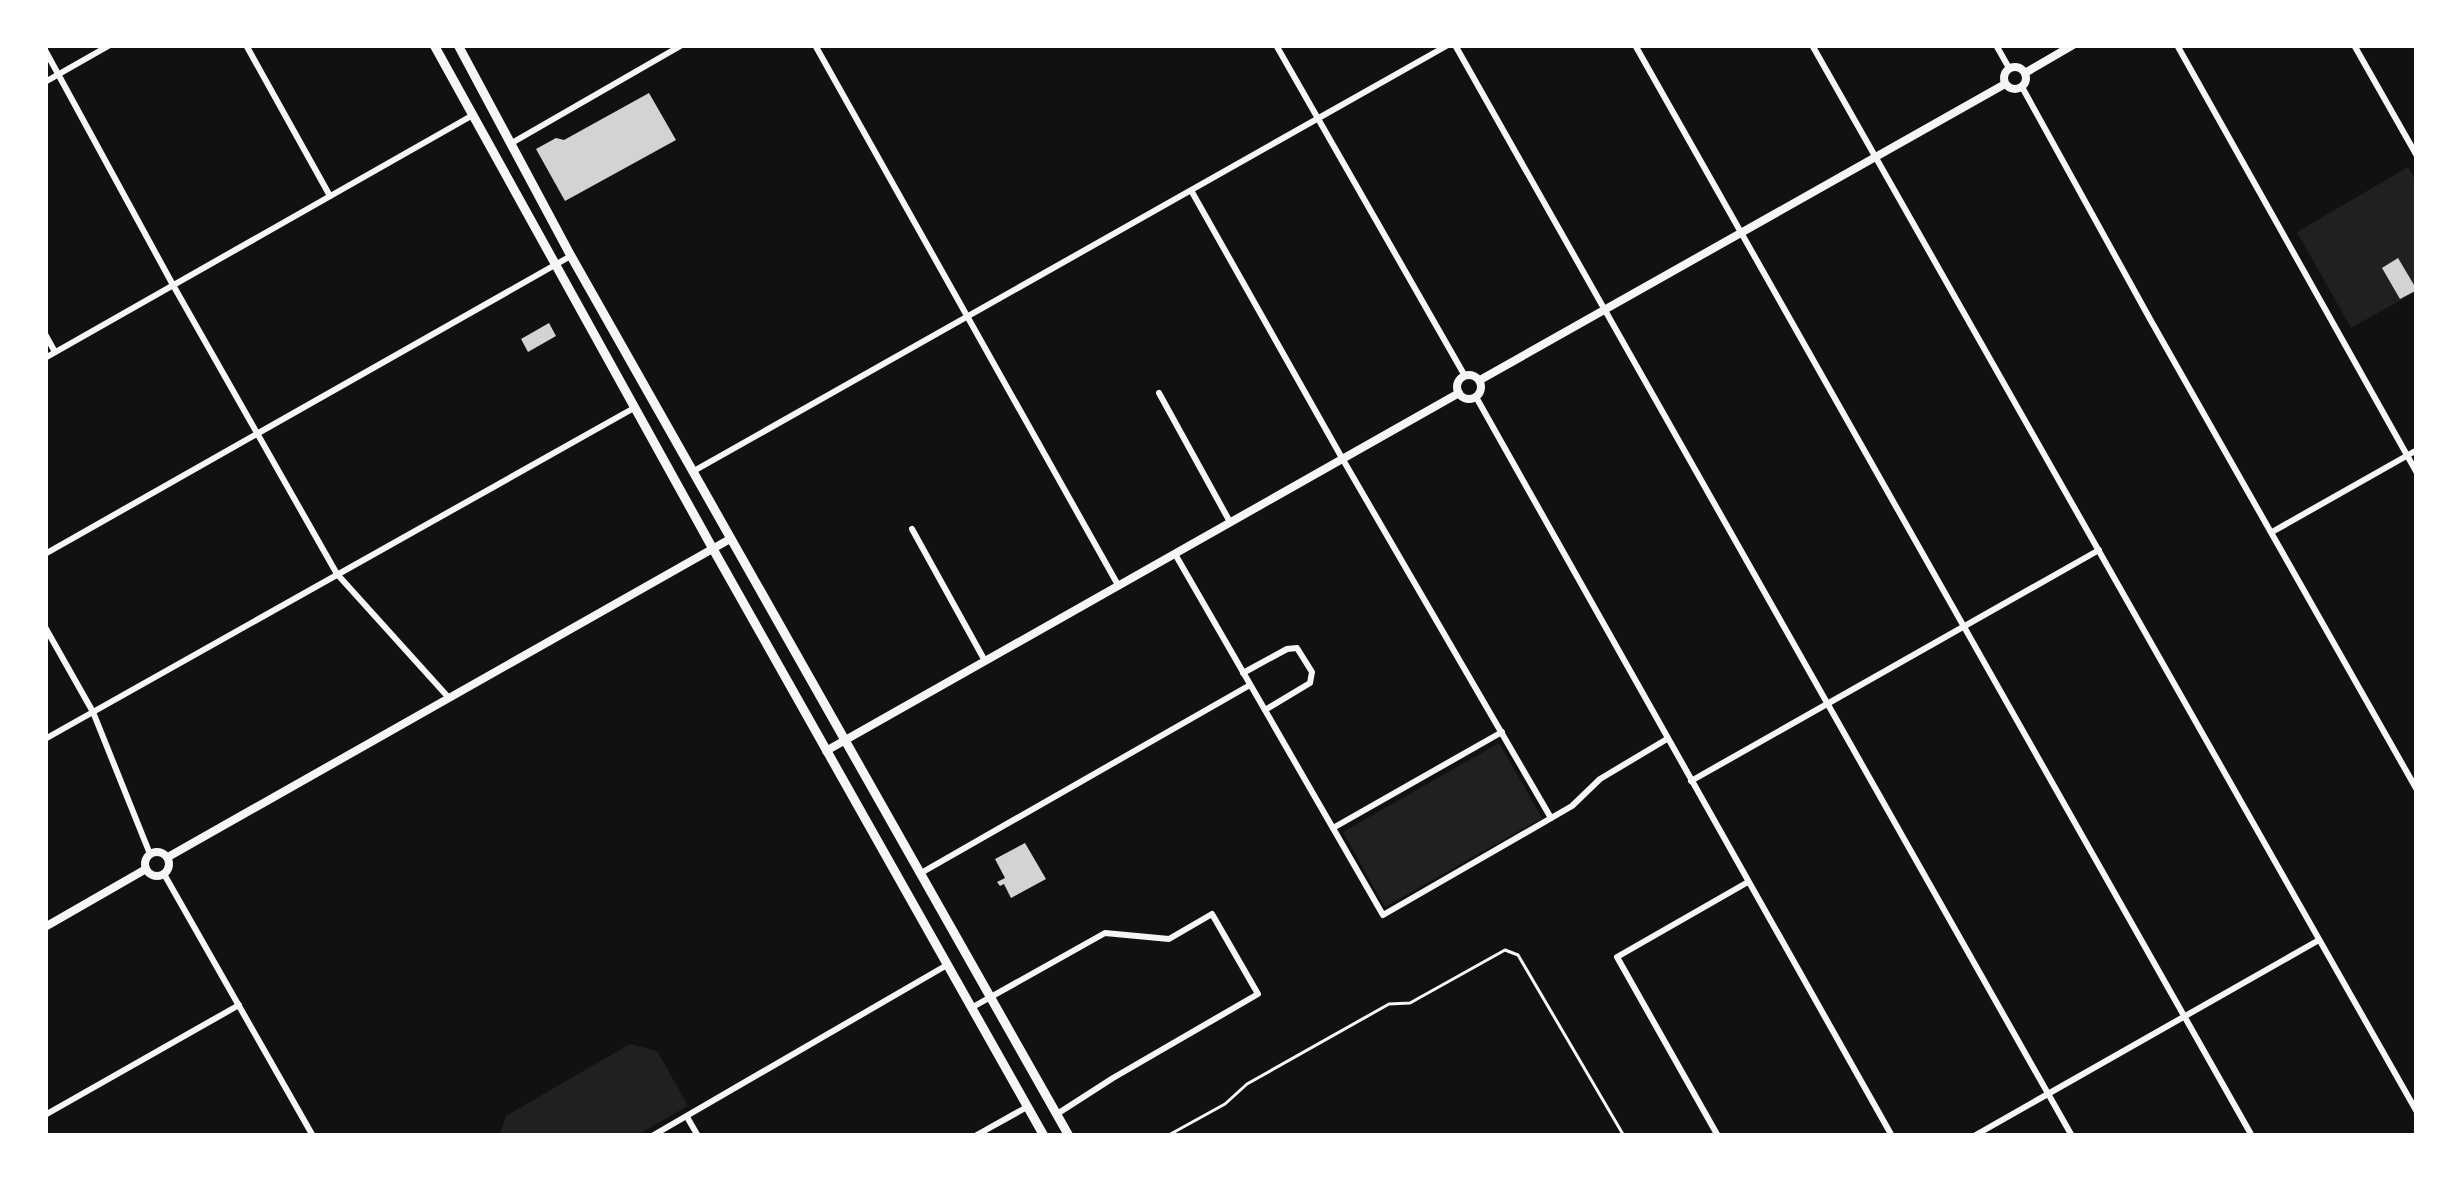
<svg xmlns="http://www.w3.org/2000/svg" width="2462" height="1181" font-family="Figtree,sans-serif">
	<rect width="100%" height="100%" fill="#111"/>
	<g fill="#202020">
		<polygon points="2408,167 2417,182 2417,291 2351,328 2297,232"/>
		<polygon points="1499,743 1542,818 1385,907 1343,832"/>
		<polygon points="630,1044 657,1051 688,1106 635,1136 499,1136 506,1116"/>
	</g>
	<g fill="#d3d3d3">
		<polygon points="649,93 676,140 565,201 536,149 556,138 564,140"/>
		<polygon points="2398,258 2417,290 2400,299 2382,268"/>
		<polygon points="549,323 556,336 528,352 521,339"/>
		<polygon points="1025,843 1046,879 1011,898 1004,884 1000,886 997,882 1005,878 995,859"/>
	</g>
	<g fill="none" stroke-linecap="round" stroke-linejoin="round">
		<polyline stroke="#f5f5f5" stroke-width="3" points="1167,1136 1225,1104 1247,1084 1389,1004 1410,1003 1505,950 1518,955 1624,1136"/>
		<g stroke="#f5f5f5" stroke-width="6">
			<polyline points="246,45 330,196"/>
			<polyline points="815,45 1118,585"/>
			<polyline points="1276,45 1465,376"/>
			<polyline points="1455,45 2072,1136"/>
			<polyline points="1635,45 2252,1136"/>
			<polyline points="1812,45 2417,1112"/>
			<polyline points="1996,45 2009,68"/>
			<polyline points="2177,45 2417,473"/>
			<polyline points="2354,45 2417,156"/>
			<polyline points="45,50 173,285 337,574 449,698"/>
			<polyline points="45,82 110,45"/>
			<polyline points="2022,87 2150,319 2417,790"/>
			<polyline points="510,144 682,45"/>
			<polyline points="1192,192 1342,458 1551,818"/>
			<polyline points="45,334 55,352"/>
			<polyline points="45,358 473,115"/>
			<polyline points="1159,393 1230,522"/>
			<polyline points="1476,397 1892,1136"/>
			<polyline points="692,472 1448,45"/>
			<polyline points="912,529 985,661"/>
			<polyline points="2272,532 2417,450"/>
			<polyline points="45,554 569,257"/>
			<polyline points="1175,554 1383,915 1572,806 1600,779 1667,739"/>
			<polyline points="45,627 93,712 150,854"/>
			<polyline points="1243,673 1287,649 1297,648 1312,672 1310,683 1265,710"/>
			<polyline points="45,739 634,408"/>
			<polyline points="1691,781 2099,550"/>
			<polyline points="1333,828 1502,732"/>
			<polyline points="921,873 1250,685"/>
			<polyline points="164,874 313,1136"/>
			<polyline points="971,1008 1105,933 1169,939 1212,914 1258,994 1113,1078 1057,1114"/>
			<polyline points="45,1115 239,1005"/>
			<polyline points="687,1117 698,1136"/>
			<polyline points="652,1136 947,965"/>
			<polyline points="975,1136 1027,1107"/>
			<polyline points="1718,1136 1617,957 1748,882"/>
			<polyline points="1974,1136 2319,940"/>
		</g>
		<g stroke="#f5f5f5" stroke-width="8">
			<circle cx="2015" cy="78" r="11"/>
			<polyline points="2025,73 2073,45"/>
			<circle cx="1469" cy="387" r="12"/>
			<polyline points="1480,380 2005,84"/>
			<polyline points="826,751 1459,393"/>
			<circle cx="157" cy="864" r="12"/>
			<polyline points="168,857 730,539"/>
			<polyline points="45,927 146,869"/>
		</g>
		<g stroke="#f5f5f5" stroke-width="9">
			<polyline points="434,45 713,549 1044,1136"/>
			<polyline points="458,45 571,256 1069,1136"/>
		</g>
	</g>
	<rect width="2462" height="1181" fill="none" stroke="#ffffff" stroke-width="96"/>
</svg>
